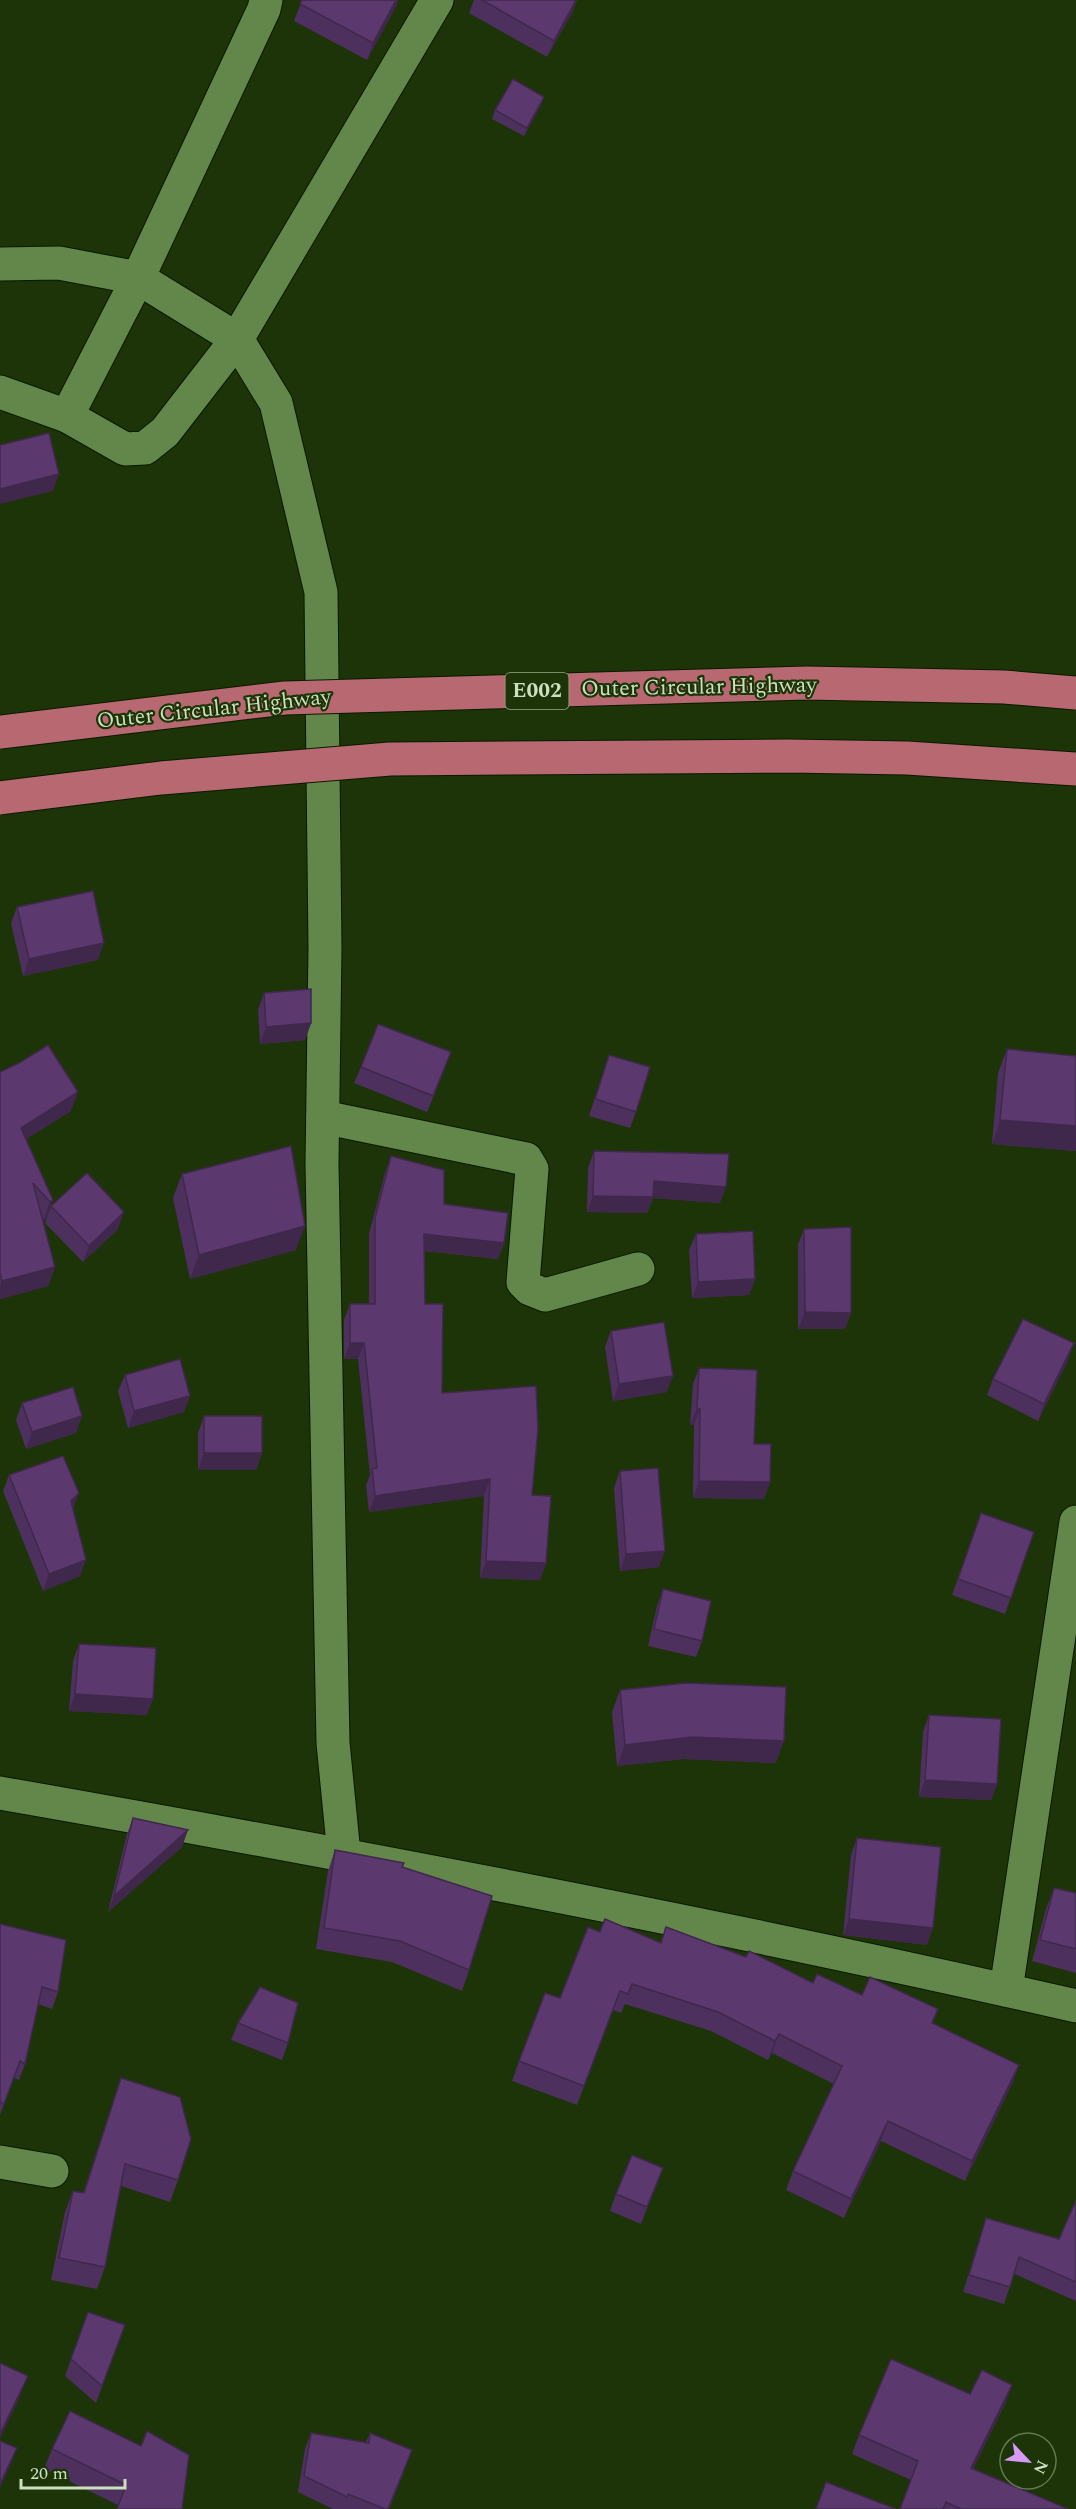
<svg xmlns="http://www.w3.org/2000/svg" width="1076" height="2509" font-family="Spectral,serif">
	<rect width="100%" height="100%" fill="#1c3407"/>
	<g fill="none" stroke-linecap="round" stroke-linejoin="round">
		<g stroke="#091a00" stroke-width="35">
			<g id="minor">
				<polyline points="0,264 59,263 138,278 237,339 276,403 321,592 325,948 322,1164 333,1743 344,1854"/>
				<polyline points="0,392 67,416 125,449 145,448 165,432 237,339 437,0"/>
				<polyline points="67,416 138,278 264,9 266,0"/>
				<polyline points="323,1117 526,1159 532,1169 523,1282 530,1289 545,1295 638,1269"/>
				<path d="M 0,1793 C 360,1856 719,1924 1076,2006"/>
				<polyline points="1006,1990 1076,1522"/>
				<polyline points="0,2162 52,2171"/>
			</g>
		</g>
		<use href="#minor" stroke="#63864b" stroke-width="33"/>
		<g stroke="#091a00" stroke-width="35" stroke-linecap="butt">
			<g id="highway-bridge">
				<polyline points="0,732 285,698 807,683 1004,687 1076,693"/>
				<polyline points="0,798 161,778 390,759 789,756 907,758 1076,769"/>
			</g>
		</g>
		<use href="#highway-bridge" stroke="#b76870" stroke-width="33"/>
	</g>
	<g fill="#4e305e">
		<polygon points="302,0 398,0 367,60 294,21"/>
		<polygon points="474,0 577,0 572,13 547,57 469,13"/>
		<polygon points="541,105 524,136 492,119 495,110"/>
		<polygon points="17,907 98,960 23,976 11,923"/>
		<polygon points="264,993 311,1023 305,1040 260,1044 258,1010"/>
		<polygon points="1007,1049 1076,1056 1076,1151 992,1144 998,1073"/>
		<polygon points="609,1055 636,1112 630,1128 589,1116"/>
		<polygon points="361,1067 445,1069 427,1112 354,1083"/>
		<polygon points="0,1072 71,1111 26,1139 53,1200 46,1219 43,1221 55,1267 48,1286 0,1299"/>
		<polygon points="594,1151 720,1203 653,1198 647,1213 587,1212 588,1168"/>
		<polygon points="391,1156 444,1204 504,1243 498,1259 424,1251 425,1304 442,1393 532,1495 546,1563 540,1580 480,1578 484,1496 369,1512 366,1485 370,1475 358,1359 344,1359 344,1320 350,1304 369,1304 369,1234 385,1173"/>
		<polygon points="182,1174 296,1250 190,1279 173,1198"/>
		<polygon points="51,1206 118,1229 83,1262 45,1223"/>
		<polygon points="804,1229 851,1313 845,1329 798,1329 798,1245"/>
		<polygon points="696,1234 755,1279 749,1295 692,1298 689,1250"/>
		<polygon points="611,1331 667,1392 613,1401 605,1347"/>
		<polygon points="1068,1360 1038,1421 987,1395 993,1379"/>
		<polygon points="699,1368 754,1444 770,1482 764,1499 693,1498 694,1425 690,1425 693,1384"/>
		<polygon points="125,1375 184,1412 128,1428 118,1391"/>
		<polygon points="22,1403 76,1433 26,1449 16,1420"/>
		<polygon points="204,1416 262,1453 256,1470 198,1470 198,1433"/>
		<polygon points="620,1471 659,1567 620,1571 614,1488"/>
		<polygon points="9,1475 73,1509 80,1576 43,1591 3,1491"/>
		<polygon points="981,1513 1034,1532 1005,1614 952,1595"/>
		<polygon points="663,1589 702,1641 696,1657 648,1646 657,1606"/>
		<polygon points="79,1644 147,1715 69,1711 73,1661"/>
		<polygon points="620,1690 776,1763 684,1759 617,1766 612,1712"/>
		<polygon points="929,1715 997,1784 991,1800 919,1797 923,1732"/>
		<polygon points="133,1818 182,1847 108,1912 127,1834"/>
		<polygon points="857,1838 927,1945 843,1935 851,1855"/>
		<polygon points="335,1850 402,1867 469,1970 462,1991 392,1962 316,1949 328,1871"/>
		<polygon points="1054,1888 1076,1893 1076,1973 1032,1961 1046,1909"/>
		<polygon points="0,1924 58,1992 52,2009 38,2004 25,2064 19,2080 14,2078 0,2115"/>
		<polygon points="666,1927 813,1983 862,1995 933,2023 1019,2065 1012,2084 965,2181 881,2141 844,2218 786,2190 793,2171 834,2084 772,2053 768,2060 711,2031 625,2004 621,2013 613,2010 577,2105 512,2081 519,2061 560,1998 600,1932 661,1942"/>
		<polygon points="238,2023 288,2043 282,2060 231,2040"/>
		<polygon points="121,2078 178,2180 170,2202 121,2186 105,2267 97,2289 51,2280 65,2212 73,2191 83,2193"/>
		<polygon points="663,2168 641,2224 610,2211 616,2194"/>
		<polygon points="1076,2200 1076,2301 1014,2274 1004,2304 963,2292 986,2218 1059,2239"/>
		<polygon points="88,2312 125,2325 96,2403 65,2376"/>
		<polygon points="1012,2385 1005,2404 973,2469 1068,2509 900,2509 911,2480 852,2454 859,2435 970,2394"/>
		<polygon points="311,2433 366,2442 370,2433 406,2467 389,2509 333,2509 298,2492 305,2449"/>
		<polygon points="52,2449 182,2509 118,2505 44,2469"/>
	</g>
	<g fill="#40274c">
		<polygon points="396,0 398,0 397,5 367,60 373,43"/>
		<polygon points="576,0 572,13 547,57 554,41"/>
		<polygon points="544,97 541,105 524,136 527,128"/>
		<polygon points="59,474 53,491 0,504 0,489"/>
		<polygon points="104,943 98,960 23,976 29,959"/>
		<polygon points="311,1023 305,1040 260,1044 266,1027"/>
		<polygon points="78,1092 71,1111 14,1147 21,1128"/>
		<polygon points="1000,1120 1076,1126 1076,1151 992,1144"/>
		<polygon points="654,1181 726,1187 720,1203 653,1198 647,1213 587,1212 593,1196"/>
		<polygon points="53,1200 46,1219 43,1221 50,1202"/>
		<polygon points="124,1212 118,1229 83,1262 89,1246"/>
		<polygon points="305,1226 296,1250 190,1279 199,1255"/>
		<polygon points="424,1234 504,1243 498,1259 418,1250"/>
		<polygon points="55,1267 48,1286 0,1299 0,1287 2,1281"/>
		<polygon points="755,1279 749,1295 692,1298 698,1282"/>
		<polygon points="805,1312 851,1313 845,1329 798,1329"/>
		<polygon points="350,1343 364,1343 358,1359 344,1359"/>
		<polygon points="1074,1343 1068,1360 1038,1421 1044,1404"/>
		<polygon points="673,1376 667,1392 613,1401 619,1384"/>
		<polygon points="190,1396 184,1412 128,1428 134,1411"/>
		<polygon points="697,1409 700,1409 694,1425 690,1425"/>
		<polygon points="82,1416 76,1433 26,1449 32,1432"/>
		<polygon points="204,1453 262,1453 256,1470 198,1470"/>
		<polygon points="490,1479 484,1496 369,1512 375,1496"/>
		<polygon points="699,1481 770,1482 764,1499 693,1498"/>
		<polygon points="79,1493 73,1510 71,1501"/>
		<polygon points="665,1551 659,1567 620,1571 626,1554"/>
		<polygon points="86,1560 80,1576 43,1591 49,1574"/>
		<polygon points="486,1561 546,1563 540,1580 480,1578"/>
		<polygon points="75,1694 153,1699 147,1715 69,1711"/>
		<polygon points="692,1737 784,1741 776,1763 684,1759 617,1766 625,1745"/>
		<polygon points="925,1780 997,1784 991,1800 919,1797"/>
		<polygon points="188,1830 182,1847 108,1912 114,1896"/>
		<polygon points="849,1919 933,1928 927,1945 843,1935"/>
		<polygon points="779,2034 772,2053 768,2060 775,2041"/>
		<polygon points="1019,2065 1012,2084 965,2181 972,2161"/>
		<polygon points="888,2121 881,2141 844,2218 851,2199"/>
		<polygon points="663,2168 657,2185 641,2224 647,2207"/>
		<polygon points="28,2376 20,2396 0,2439 0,2434"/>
		<polygon points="1012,2385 1005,2404 964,2487 971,2468"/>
		<polygon points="17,2448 9,2468 0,2488 0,2484"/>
	</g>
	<g fill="#5b386d" stroke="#40274c" stroke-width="1.5">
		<polygon points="302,0 396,0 373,43 300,4"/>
		<polygon points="482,0 576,0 554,41"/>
		<polygon points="513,79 544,97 527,128 495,110"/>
		<polygon points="49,433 59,474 0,489 0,445"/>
		<polygon points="93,891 104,943 29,959 17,907"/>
		<polygon points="311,989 311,1023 266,1027 264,993"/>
		<polygon points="378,1024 451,1052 433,1096 361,1067"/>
		<polygon points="48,1045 78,1092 21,1128 53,1200 50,1202 33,1183 55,1267 2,1281 0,1273 0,1072 19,1063"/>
		<polygon points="1007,1049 1076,1056 1076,1126 1000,1120"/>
		<polygon points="609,1055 650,1067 636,1112 595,1099"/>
		<polygon points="291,1146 305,1226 199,1255 182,1174"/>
		<polygon points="594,1151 729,1154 726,1187 654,1181 653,1197 593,1196"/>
		<polygon points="391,1156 444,1170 444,1204 508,1213 504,1243 424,1234 425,1304 443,1304 442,1393 536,1386 538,1429 532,1495 551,1496 546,1563 486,1561 490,1479 375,1496 372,1469 377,1468 364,1343 350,1343 350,1304 375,1304 375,1218"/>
		<polygon points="87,1173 124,1212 89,1246 51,1206"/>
		<polygon points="851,1227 851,1313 805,1312 804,1229"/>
		<polygon points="753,1231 755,1279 698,1282 696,1234"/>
		<polygon points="1023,1319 1074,1343 1044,1404 993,1379"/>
		<polygon points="664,1322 673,1376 619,1384 611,1331"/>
		<polygon points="180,1359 190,1396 134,1411 125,1375"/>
		<polygon points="699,1368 757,1370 754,1444 771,1444 770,1482 699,1481 700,1409 697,1409"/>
		<polygon points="73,1387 82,1416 32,1432 22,1403"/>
		<rect x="204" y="1416" width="58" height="37"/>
		<polygon points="63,1456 79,1493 71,1501 86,1560 49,1574 9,1475"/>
		<polygon points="658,1468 665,1551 626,1554 620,1471"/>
		<polygon points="981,1513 1034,1532 1011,1598 958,1579"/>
		<polygon points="663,1589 711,1601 702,1641 654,1629"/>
		<polygon points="79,1644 156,1648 153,1699 75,1694"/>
		<polygon points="686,1683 786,1687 784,1741 692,1737 625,1745 620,1690"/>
		<polygon points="929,1715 1001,1719 997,1784 925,1780"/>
		<polygon points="133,1818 188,1830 114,1896"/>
		<polygon points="857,1838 941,1847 933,1928 849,1919"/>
		<polygon points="335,1850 404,1863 402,1867 492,1896 469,1970 400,1941 324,1928"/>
		<polygon points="1054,1888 1076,1893 1076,1949 1040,1940"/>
		<polygon points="605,1919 661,1943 666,1927 746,1957 749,1951 813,1983 817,1974 862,1995 870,1977 938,2009 932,2023 1019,2065 972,2161 888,2121 851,2199 793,2171 842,2066 779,2034 775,2041 718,2012 632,1984 628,1994 620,1991 584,2086 519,2061 545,1993 560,1998 588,1927 600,1932"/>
		<polygon points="0,1924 66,1940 58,1992 42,1987 25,2064 20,2061 4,2104 0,2102"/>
		<polygon points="260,1987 298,2003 288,2043 238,2023"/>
		<polygon points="121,2078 180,2097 191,2139 178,2180 125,2164 105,2267 59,2258 73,2191 84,2193"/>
		<polygon points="632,2155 663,2168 647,2207 616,2194"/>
		<polygon points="1076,2200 1076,2282 1019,2257 1010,2287 969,2275 986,2218 1059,2239"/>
		<polygon points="88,2312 125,2325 102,2386 71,2359"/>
		<polygon points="891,2359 970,2394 982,2370 1012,2385 971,2468 1068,2509 961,2509 946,2502 943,2509 900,2509 918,2461 859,2435"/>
		<polygon points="0,2363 28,2376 0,2434"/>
		<polygon points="70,2411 141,2446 147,2431 189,2455 182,2509 117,2509 126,2485 52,2449"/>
		<polygon points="311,2433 369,2443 370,2433 412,2450 388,2509 385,2509 348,2494 347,2497 304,2476"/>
		<polygon points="0,2441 17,2448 0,2484"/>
		<polygon points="826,2482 896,2509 816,2509"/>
	</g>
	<g text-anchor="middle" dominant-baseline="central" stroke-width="4.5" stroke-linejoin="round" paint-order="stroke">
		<rect fill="#1c3407" stroke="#97ac88" stroke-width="1.5" x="505.5" y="673" width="63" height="36" rx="4.5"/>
		<g font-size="21" font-weight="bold" fill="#ccdfc0">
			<text x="537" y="691">E002</text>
		</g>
		<g font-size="22" fill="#ccdfc0" stroke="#1c3407">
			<text transform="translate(699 687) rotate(-1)">Outer Circular Highway</text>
			<text transform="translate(214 709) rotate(-6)">Outer Circular Highway</text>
		</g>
	</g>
	<g transform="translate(1028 2461) rotate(116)"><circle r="28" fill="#1c3407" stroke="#627851" stroke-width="1.5"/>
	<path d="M0-4.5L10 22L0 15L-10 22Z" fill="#d89af8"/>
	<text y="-9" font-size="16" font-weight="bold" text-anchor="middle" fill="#ccdfc0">N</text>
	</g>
	<path d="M21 2479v9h104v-9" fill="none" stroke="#ccdfc0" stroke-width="3"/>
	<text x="30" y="2479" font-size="18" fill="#ccdfc0" stroke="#1c3407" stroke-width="4.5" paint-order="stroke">20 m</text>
</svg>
